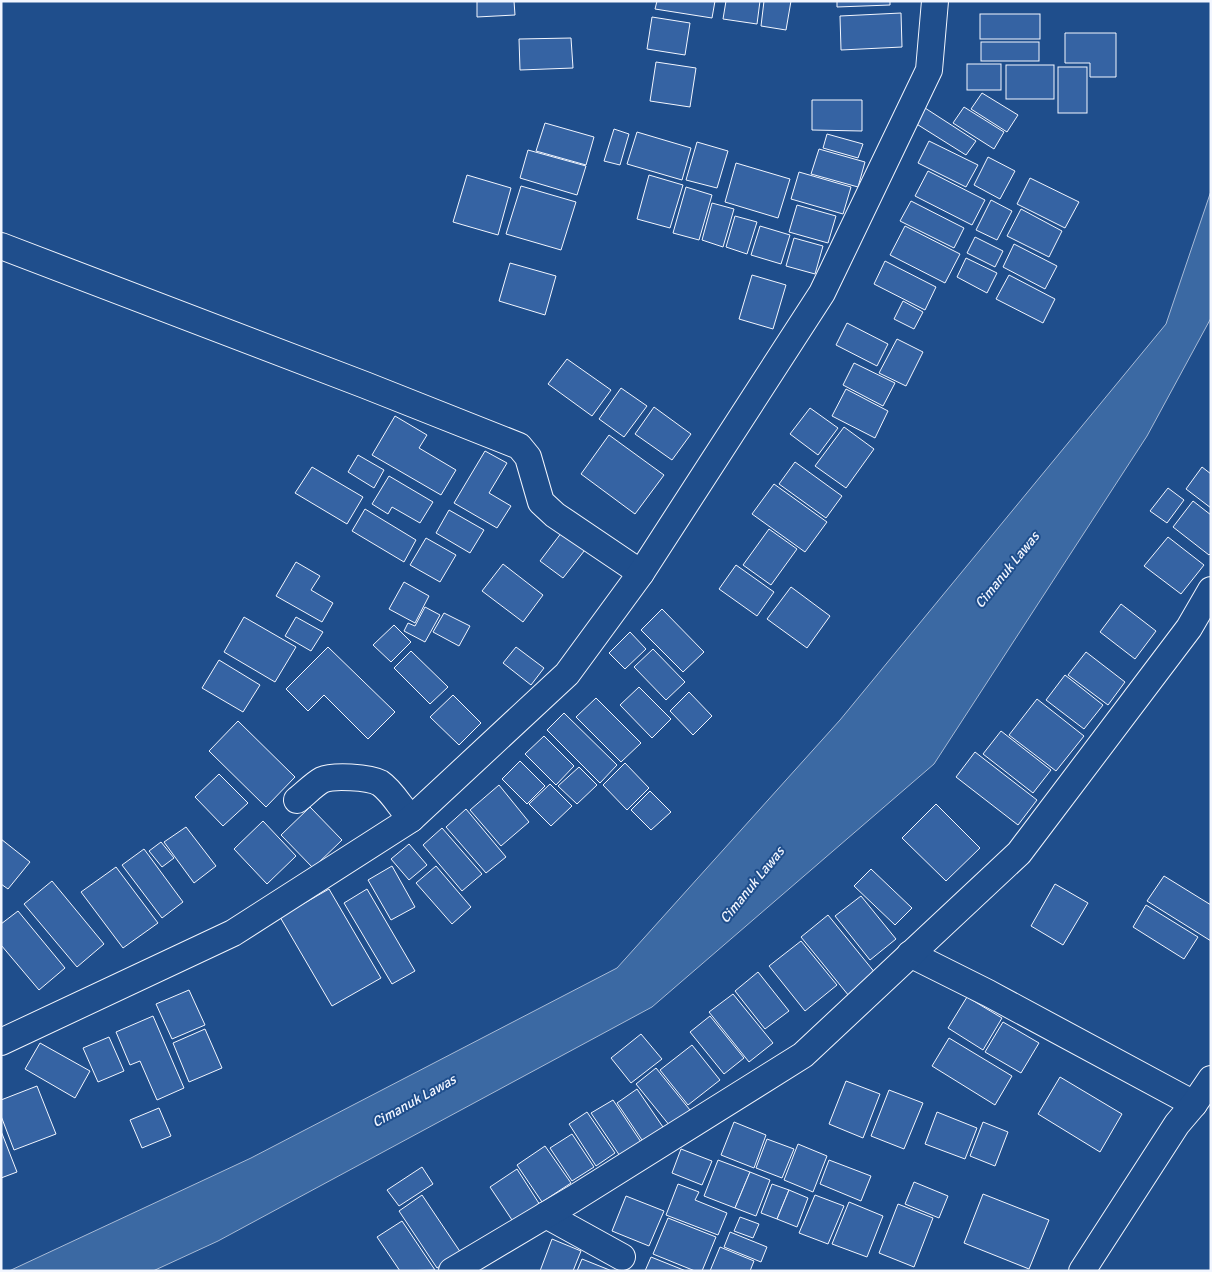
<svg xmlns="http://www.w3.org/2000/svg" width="1212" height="1272" font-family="Signika,sans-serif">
	<rect width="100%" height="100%" fill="#1f4e8c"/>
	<polygon fill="#3b69a3" stroke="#a8bbd7" points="1211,191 1211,318 1147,436 934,764 652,1007 218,1241 153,1271 9,1271 251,1158 617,968 840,720 1166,324"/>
	<g fill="#3563a3" stroke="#f2f6ff">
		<polygon points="477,1 514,1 515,15 477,17"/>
		<polygon points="657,1 715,1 712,18 655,9"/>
		<polygon points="726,1 760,1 757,24 723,19"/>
		<polygon points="764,1 791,1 786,30 761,26"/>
		<polygon points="837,1 890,1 890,5 837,7"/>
		<polygon points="901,13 902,47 841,50 840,16"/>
		<rect x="980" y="14" width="60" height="25"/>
		<polygon points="652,17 690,23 685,55 647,49"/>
		<polygon points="1065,33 1116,33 1116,77 1090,77 1090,63 1065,63"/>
		<polygon points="571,38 573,68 520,70 519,39"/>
		<rect x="981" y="42" width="58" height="19"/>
		<polygon points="656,62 696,68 690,107 650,101"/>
		<rect x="967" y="64" width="34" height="26"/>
		<rect x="1006" y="65" width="48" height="34"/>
		<rect x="1058" y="67" width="29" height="46"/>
		<polygon points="982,93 1018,115 1007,132 971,109"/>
		<polygon points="812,100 862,100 862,131 812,130"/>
		<polygon points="964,107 1004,132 994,149 953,123"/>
		<polygon points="925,108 976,141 966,155 915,123"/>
		<polygon points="545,123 594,137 586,165 536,151"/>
		<polygon points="614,129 629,134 620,165 604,161"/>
		<polygon points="637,132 691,148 682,180 627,164"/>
		<polygon points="827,134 863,144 858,158 823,148"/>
		<polygon points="929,141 978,165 966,187 918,163"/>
		<polygon points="697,142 728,151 717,188 686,180"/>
		<polygon points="819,149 865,162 858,187 811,174"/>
		<polygon points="528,150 586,166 577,195 520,178"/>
		<polygon points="988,157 1015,171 1000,199 974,185"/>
		<polygon points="736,163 790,179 778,218 725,202"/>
		<polygon points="928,171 985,200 972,225 915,196"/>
		<polygon points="799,172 851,187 843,214 791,199"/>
		<polygon points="467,175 511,188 498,235 453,222"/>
		<polygon points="649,175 683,185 670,228 637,219"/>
		<polygon points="1030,178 1079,202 1065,228 1017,204"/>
		<polygon points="521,186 576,202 561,250 506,234"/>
		<polygon points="686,187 712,195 699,240 673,233"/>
		<polygon points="991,200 1012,211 997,240 976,230"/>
		<polygon points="911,201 964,228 954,248 900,221"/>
		<polygon points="712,203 734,209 723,247 702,240"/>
		<polygon points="797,205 836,216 828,243 789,232"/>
		<polygon points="1021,209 1062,231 1049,257 1007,236"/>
		<polygon points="735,216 757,222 747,254 726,247"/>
		<polygon points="760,226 790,235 781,264 751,255"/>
		<polygon points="905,226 960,254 945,283 890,255"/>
		<polygon points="975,237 1003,251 995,267 967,253"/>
		<polygon points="794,238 823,246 815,274 786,266"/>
		<polygon points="1014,244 1057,266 1045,289 1003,267"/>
		<polygon points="966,258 997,273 987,293 957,277"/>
		<polygon points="885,261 936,287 925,310 874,284"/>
		<polygon points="510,263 556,276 545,315 499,301"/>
		<polygon points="752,275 786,285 773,329 739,319"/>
		<polygon points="1009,275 1055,299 1043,323 996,299"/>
		<polygon points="903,301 923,312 914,329 894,319"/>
		<polygon points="847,323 888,344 877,366 836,345"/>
		<polygon points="897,339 923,352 906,386 879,373"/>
		<polygon points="567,359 611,390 592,416 548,384"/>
		<polygon points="854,363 895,383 883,406 843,385"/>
		<polygon points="621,388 647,406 624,437 599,419"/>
		<polygon points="846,389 888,411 875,438 832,416"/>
		<polygon points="654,407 691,434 672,460 635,434"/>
		<polygon points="810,408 838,428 818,455 790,434"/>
		<polygon points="395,416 427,435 419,448 456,470 441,495 372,455"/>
		<polygon points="844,427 874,449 846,488 815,466"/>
		<polygon points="609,435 664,475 635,514 581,474"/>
		<polygon points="485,451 507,463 489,493 511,506 497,528 454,503"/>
		<polygon points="358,455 384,470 374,488 348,472"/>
		<polygon points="795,462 842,496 826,518 779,484"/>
		<polygon points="312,467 363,497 347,524 295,493"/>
		<polygon points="1202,467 1211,474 1211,508 1186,489"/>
		<polygon points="389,476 433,502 420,523 392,507 388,514 372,504"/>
		<polygon points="774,484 827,522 805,552 752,514"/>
		<polygon points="1168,488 1184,500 1167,523 1150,511"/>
		<polygon points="1193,501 1211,515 1211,553 1209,555 1173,527"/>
		<polygon points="365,509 416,540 404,562 352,531"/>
		<polygon points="449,510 484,530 470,553 436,533"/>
		<polygon points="565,528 588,546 563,578 540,561"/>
		<polygon points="769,529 797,549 771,585 743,565"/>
		<polygon points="1168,537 1204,565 1181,594 1144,566"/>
		<polygon points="426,538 456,555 440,582 410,565"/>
		<polygon points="296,562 320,576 311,590 333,603 322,622 276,596"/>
		<polygon points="503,564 543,595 523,622 482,591"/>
		<polygon points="736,565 774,592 757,616 719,589"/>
		<polygon points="404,582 429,596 415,623 389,609"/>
		<polygon points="791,587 830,616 807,648 767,619"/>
		<polygon points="1121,604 1156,631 1135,659 1100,632"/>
		<polygon points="425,607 440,615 425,642 404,631 408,623 415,626"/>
		<polygon points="662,609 704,652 683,672 641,630"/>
		<polygon points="444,613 470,626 459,646 433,632"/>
		<polygon points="244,617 296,647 275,682 224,652"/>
		<polygon points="296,617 323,632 311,651 285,636"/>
		<polygon points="394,625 411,642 391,662 373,645"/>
		<polygon points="630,632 646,649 625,669 609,653"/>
		<polygon points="328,647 395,712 368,739 324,695 308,711 286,689"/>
		<polygon points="516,647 544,668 531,685 503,663"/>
		<polygon points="653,649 685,682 666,700 634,667"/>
		<polygon points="411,651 448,687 430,704 394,668"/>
		<polygon points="1086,652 1125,682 1108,705 1068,675"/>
		<polygon points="219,660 260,685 243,712 202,688"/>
		<polygon points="1065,675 1103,705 1084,729 1046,700"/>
		<polygon points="639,687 671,719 652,738 620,705"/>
		<polygon points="689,692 712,716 693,735 670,711"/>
		<polygon points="453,695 481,723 459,745 430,717"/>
		<polygon points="596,698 641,743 621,762 576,717"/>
		<polygon points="1037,699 1084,736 1056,771 1009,735"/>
		<polygon points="564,713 617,765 600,783 547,730"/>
		<polygon points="238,721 295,777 266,807 209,751"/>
		<polygon points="1001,731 1051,770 1033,793 983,754"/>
		<polygon points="544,736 574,766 556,785 525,754"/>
		<polygon points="975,752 1037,800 1018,825 956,777"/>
		<polygon points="520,761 545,786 527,804 502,779"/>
		<polygon points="625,763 649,788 627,810 603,785"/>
		<polygon points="579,767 597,785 577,804 558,786"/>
		<polygon points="219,774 248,803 223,826 195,797"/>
		<polygon points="550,784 572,806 551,826 529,804"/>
		<polygon points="499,785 529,822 501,846 470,810"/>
		<polygon points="650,791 671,812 651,830 631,810"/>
		<polygon points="936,804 980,848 946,881 902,838"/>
		<polygon points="310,807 342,840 313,868 281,835"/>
		<polygon points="466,809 506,857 486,873 446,827"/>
		<polygon points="263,821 296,856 267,884 234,849"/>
		<polygon points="186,827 216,866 194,883 164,842"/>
		<polygon points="442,828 482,874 462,891 423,845"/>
		<polygon points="1,839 30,862 8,889 1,884"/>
		<polygon points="161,842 174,858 162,867 149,851"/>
		<polygon points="409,844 427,865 409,880 391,859"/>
		<polygon points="144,849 183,902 162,918 122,865"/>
		<polygon points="392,866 415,907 391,920 368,880"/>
		<polygon points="436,866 471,907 452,924 416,883"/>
		<polygon points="116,867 158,923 123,948 81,892"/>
		<polygon points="871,869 912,908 895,925 854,886"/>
		<polygon points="1164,876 1211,905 1211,941 1147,901"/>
		<polygon points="52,881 104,944 77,967 24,904"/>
		<polygon points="1055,884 1088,903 1063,945 1031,926"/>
		<polygon points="329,889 381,978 332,1006 280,917"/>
		<polygon points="367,889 415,971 392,984 344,903"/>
		<polygon points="861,896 896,939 870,960 835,916"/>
		<polygon points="1146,905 1198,937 1184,959 1133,927"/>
		<polygon points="18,911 65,968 39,990 1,945 1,924"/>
		<polygon points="828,915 876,974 849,996 801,937"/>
		<polygon points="801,941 837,985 805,1011 769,966"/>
		<polygon points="758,972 789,1011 765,1029 735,991"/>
		<polygon points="189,990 205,1025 172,1039 156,1004"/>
		<polygon points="733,994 773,1043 749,1062 709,1012"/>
		<polygon points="967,997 1002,1018 983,1050 948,1028"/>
		<polygon points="153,1016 184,1088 157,1100 140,1061 130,1065 116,1032"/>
		<polygon points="710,1016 744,1058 724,1074 690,1032"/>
		<polygon points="1003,1022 1039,1043 1021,1073 985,1052"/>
		<polygon points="205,1029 222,1068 189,1082 173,1043"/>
		<polygon points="641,1034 662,1059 631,1083 611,1058"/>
		<polygon points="109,1037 124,1071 98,1082 83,1048"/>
		<polygon points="949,1038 1012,1076 995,1105 932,1066"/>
		<polygon points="40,1043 90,1071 75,1098 25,1069"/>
		<polygon points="692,1045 720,1080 688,1105 660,1070"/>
		<polygon points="656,1068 690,1110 670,1126 636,1084"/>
		<polygon points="1060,1077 1122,1114 1100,1152 1038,1114"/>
		<polygon points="846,1081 880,1094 863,1138 829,1124"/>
		<polygon points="37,1086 56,1134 14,1150 1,1116 1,1100"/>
		<polygon points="637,1089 665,1130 644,1143 617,1103"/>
		<polygon points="889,1090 923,1103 904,1149 871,1136"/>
		<polygon points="613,1100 643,1145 622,1159 591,1113"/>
		<polygon points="159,1108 171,1136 142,1148 130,1120"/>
		<polygon points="587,1112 615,1153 596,1166 569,1124"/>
		<polygon points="937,1112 977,1128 965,1159 925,1144"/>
		<polygon points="734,1122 766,1135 754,1168 721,1155"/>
		<polygon points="983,1122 1008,1132 995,1166 970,1156"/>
		<polygon points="1,1131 17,1172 1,1178"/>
		<polygon points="572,1134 594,1167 572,1181 550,1148"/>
		<polygon points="767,1139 794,1149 782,1178 756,1168"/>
		<polygon points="798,1144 827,1156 813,1192 784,1180"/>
		<polygon points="545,1146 571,1183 542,1202 517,1165"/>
		<polygon points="681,1149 712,1161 702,1185 672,1173"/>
		<polygon points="718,1160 750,1172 735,1208 704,1196"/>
		<polygon points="829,1160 871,1176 861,1201 820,1184"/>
		<polygon points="422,1167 433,1184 399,1206 387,1190"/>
		<polygon points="517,1169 540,1205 514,1223 490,1187"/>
		<polygon points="750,1172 770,1180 756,1216 735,1208"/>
		<polygon points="914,1182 948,1196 939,1218 905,1204"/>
		<polygon points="678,1184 699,1192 695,1200 727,1213 718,1235 666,1215"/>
		<polygon points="772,1184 789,1190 777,1219 761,1213"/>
		<polygon points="789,1190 808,1198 797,1227 777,1219"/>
		<polygon points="983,1194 1049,1220 1029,1269 964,1243"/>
		<polygon points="422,1195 461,1253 437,1268 399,1211"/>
		<polygon points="815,1195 844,1206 828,1244 799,1233"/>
		<polygon points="626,1196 664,1211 649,1246 612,1231"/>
		<polygon points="849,1202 883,1216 867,1257 832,1244"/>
		<polygon points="898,1204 933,1218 914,1267 879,1253"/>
		<polygon points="740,1217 759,1224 753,1238 734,1231"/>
		<polygon points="668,1218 716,1237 702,1271 695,1271 653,1254"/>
		<polygon points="402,1221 435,1270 400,1271 377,1237"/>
		<polygon points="730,1232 767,1247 761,1262 724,1247"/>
		<polygon points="552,1239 581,1251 573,1271 540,1271"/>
		<polygon points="720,1247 754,1261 750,1271 710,1271"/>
		<polygon points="651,1257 686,1271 645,1271"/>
		<polygon points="582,1259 612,1271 577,1271"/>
	</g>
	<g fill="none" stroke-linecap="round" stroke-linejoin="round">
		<g stroke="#f2f6ff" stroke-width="28">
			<g id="street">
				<polyline points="1,246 365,385 519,446 528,457 541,502 555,515 641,573"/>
				<path d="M 297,800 C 305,794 313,785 322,780 C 333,775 369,777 380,783 C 392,791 401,808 411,819"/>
				<polyline points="910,954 988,993 1194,1104"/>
				<polyline points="1,1042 233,933 411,819 567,674 641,573 822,293 929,70 935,1"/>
				<polyline points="546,1215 622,1257"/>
				<polyline points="452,1271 573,1199 803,1055 1019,853 1189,628 1211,590"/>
				<polyline points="1082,1271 1177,1124 1194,1104 1211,1079"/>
			</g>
		</g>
		<use href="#street" stroke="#1f4e8c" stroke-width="26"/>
	</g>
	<g text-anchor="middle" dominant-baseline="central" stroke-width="4" stroke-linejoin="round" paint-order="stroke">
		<g font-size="14" font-style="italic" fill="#f2f6ff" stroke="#1f4e8c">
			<text transform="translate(1007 570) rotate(-51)">Cimanuk Lawas</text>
			<text transform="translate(752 885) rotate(-51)">Cimanuk Lawas</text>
			<text transform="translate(414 1101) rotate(-29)">Cimanuk Lawas</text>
		</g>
	</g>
	<rect width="1212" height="1272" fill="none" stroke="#f2f6ff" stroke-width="5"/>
</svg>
